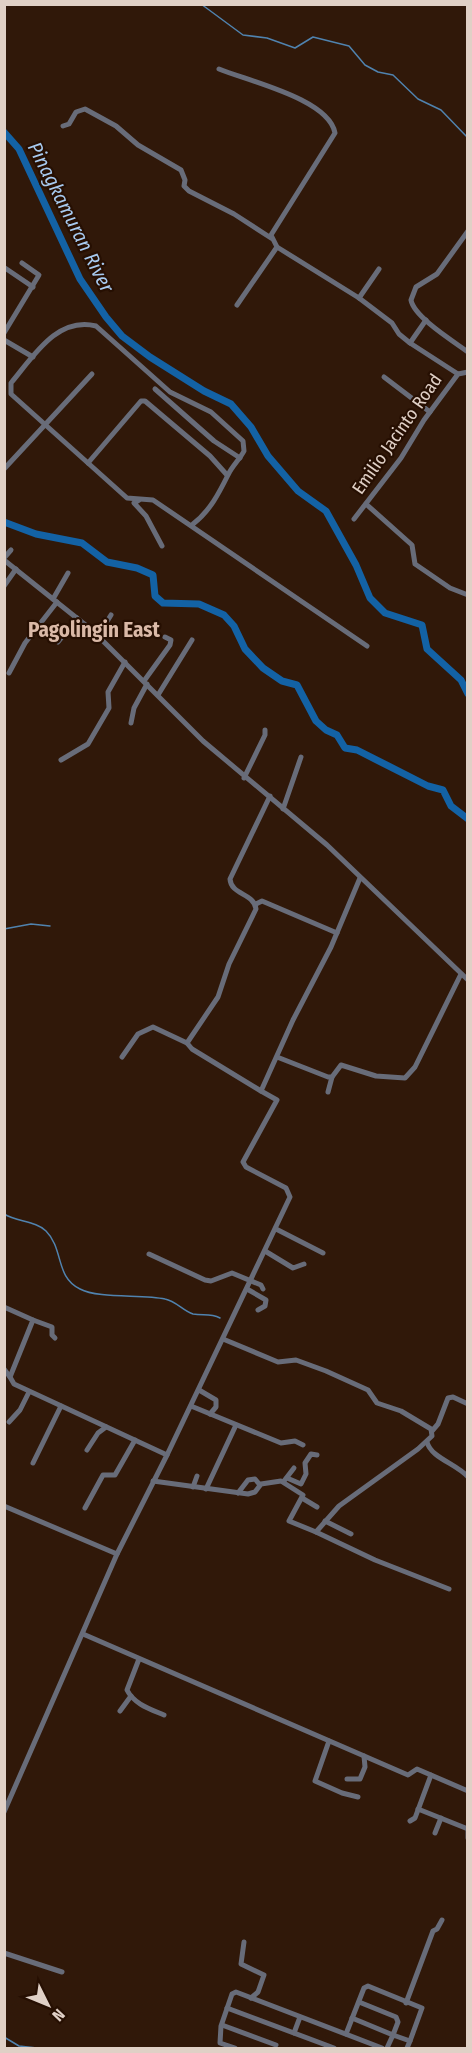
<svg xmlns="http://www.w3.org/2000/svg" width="472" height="2053" font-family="'Fira Sans Condensed',sans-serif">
	<rect width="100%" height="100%" fill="#301809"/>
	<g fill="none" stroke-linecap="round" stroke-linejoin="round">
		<g stroke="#5083af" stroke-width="1.5">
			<polyline points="201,4 243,35 267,38 295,48 313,37 349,46 365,65 378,72 393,75 418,99 441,110 468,138"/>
			<polyline points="4,929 31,924 50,926"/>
			<path d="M 4,1214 C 17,1222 36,1221 46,1231 C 64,1249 55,1277 80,1289 C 98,1299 143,1294 165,1299 C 176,1301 183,1311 193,1314 C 203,1316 210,1313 220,1318"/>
			<polyline points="4,2037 19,2046 37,2048"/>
		</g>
		<g stroke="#1362a5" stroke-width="7">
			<polyline points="4,132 19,149 80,279 106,317 122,336 150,357 204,391 231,404 251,427 268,456 298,491 326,511 356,565 370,598 385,613 422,625 427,649 461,680 468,694"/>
			<polyline points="4,522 36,534 82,543 107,562 137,568 153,575 155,596 163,603 199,604 224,615 234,626 245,649 263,668 282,681 297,685 316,721 326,730 337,735 345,748 357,750 428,786 443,790 451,806 468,819"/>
		</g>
		<g stroke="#686c79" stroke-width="5">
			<path d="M 219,69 C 248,81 329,99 335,133 L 271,235 L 277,247 L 359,298 L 392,323 L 399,334 L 410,343 L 458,374"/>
			<polyline points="63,126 69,124 76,112 85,109 116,126 138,145 181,170 185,180 184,186 189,191 234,214 271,238"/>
			<path d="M 468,231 L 437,274 L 416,287 L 411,300 C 414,317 453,341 468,352"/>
			<polyline points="5,268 33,287"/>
			<polyline points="359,298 379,269"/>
			<polyline points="237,305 277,247"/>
			<polyline points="4,333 39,275 22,263"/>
			<polyline points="4,340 33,357"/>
			<polyline points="410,343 426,320"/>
			<polyline points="384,377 430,412"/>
			<polyline points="155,389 214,441 240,458"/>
			<polyline points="88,463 141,401 145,401 210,456 227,475"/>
			<polyline points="4,469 92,374"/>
			<polyline points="139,500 134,503 146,516 162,546"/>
			<polyline points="366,504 412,545 415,564 450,588 468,595"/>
			<polyline points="354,519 401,458 424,420 458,374 468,372"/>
			<path d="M 193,524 C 210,511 219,493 228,475 C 232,466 240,459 244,451 L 243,441 L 211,412 L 170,392 L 96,326 C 57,316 33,357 11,383 L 11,394 L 127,498 L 153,500 L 367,646"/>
			<polyline points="4,558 11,550"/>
			<polyline points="4,560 93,631 203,741 327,845 468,980"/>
			<polyline points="4,586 16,569"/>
			<polyline points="53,599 68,573"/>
			<polyline points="98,636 111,615"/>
			<polyline points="58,642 77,618"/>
			<polyline points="9,673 25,643 57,602"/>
			<polyline points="144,681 170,645 171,640 165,637"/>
			<polyline points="158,695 192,640"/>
			<polyline points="131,723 134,708 147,684"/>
			<polyline points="61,760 88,744 109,708 108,692 125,662"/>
			<polyline points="244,778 265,735 265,730"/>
			<polyline points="283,809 301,757"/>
			<polyline points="256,904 262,901 337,933"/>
			<polyline points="122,1057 138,1034 153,1027 187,1043"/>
			<polyline points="277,1057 328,1077 332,1077 341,1065 376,1076 405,1078 415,1067 461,974"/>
			<path d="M 261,1091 L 192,1049 L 187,1043 L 218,997 L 229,964 L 256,909 C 254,893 231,895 230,879 L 270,796"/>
			<polyline points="328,1092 332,1077"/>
			<polyline points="276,1229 323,1253"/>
			<polyline points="265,1251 293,1268 304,1264"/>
			<polyline points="149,1254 205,1280 211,1281 232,1273 261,1285 263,1289"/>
			<polyline points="247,1289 266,1300 265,1306 258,1310"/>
			<polyline points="4,1307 33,1320 10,1377 14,1384 167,1455 117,1554 4,1812"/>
			<polyline points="33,1320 52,1327 52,1335 55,1338"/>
			<polyline points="4,1369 10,1377"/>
			<polyline points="199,1390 216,1400 216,1407 210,1414"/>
			<polyline points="191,1406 281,1443 295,1441 303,1445"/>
			<polyline points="9,1422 20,1410 29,1392"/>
			<polyline points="432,1431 438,1424 448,1398 453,1397 468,1404"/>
			<path d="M 427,1442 C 431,1458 457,1464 468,1477"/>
			<polyline points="87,1450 98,1433 106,1427"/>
			<polyline points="167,1455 290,1197 286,1188 246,1167 243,1162 277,1100 261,1091 293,1020 331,947 360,878"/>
			<polyline points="33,1463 61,1406"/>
			<polyline points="287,1478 301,1484 306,1474 305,1463 311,1454 317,1455"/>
			<polyline points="153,1481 248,1494 255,1492 261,1484 281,1481 303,1495 289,1521 316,1532 339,1506 418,1449 432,1436 431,1429 401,1411 377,1403 368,1390 326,1371 296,1360 278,1362 223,1339"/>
			<polyline points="284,1481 294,1468"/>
			<polyline points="193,1487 197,1476"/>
			<polyline points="206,1489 236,1425"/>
			<polyline points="238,1493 248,1480 255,1479 260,1485"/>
			<polyline points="302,1498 317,1507"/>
			<polyline points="4,1506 117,1554"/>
			<polyline points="85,1508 103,1475 115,1475 135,1440"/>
			<polyline points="325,1521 351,1534"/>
			<polyline points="316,1532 375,1560 449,1589"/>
			<polyline points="83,1634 408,1775 417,1769 468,1791"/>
			<path d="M 139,1659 L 127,1690 C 134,1704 150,1709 164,1715"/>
			<polyline points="120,1711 131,1696"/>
			<polyline points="329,1741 315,1781 342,1793 358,1797"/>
			<polyline points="347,1779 360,1779 365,1767 364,1756"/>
			<polyline points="418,1809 468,1829"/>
			<polyline points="410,1821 415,1818 431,1775"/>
			<polyline points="468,1831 468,1838"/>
			<polyline points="435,1833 441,1818"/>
			<polyline points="244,1942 241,1964 264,1975 258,1992 251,1998"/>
			<polyline points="4,1953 62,1972"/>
			<polyline points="406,2003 433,1931 437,1929 442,1920"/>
			<polyline points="227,2008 334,2048"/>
			<polyline points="352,2018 393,2035 398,2022 396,2017 359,2002"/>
			<polyline points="222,2025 276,2045"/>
			<polyline points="294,2033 300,2017"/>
			<polyline points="346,2034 364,1988 368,1986 422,2008 410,2041"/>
			<polyline points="235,2048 220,2043 221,2026 232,1994 236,1992 382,2048"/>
			<polyline points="387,2048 393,2035 410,2041 407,2048"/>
		</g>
	</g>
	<g text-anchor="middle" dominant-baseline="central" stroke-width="4.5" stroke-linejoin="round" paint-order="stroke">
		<g font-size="18" fill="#e0d0c6" stroke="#260f02">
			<text transform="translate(397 434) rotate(-55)">Emilio Jacinto Road</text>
		</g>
		<g font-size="20" font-style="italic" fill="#a7c9ee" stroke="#260f02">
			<text transform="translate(71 217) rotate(63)">Pinagkamuran River</text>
		</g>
		<g font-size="21" font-weight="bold" fill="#dab9a7" stroke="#260f02">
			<text x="94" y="630">Pagolingin East</text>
		</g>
	</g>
	<rect width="472" height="2053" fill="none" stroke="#e0d0c6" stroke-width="12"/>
	<g transform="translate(48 2005) rotate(133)" stroke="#260f02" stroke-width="4.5" paint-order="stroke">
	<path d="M0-4.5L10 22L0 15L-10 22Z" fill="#e0d0c6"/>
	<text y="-9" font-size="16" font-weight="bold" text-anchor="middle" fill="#e0d0c6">N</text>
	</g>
</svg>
